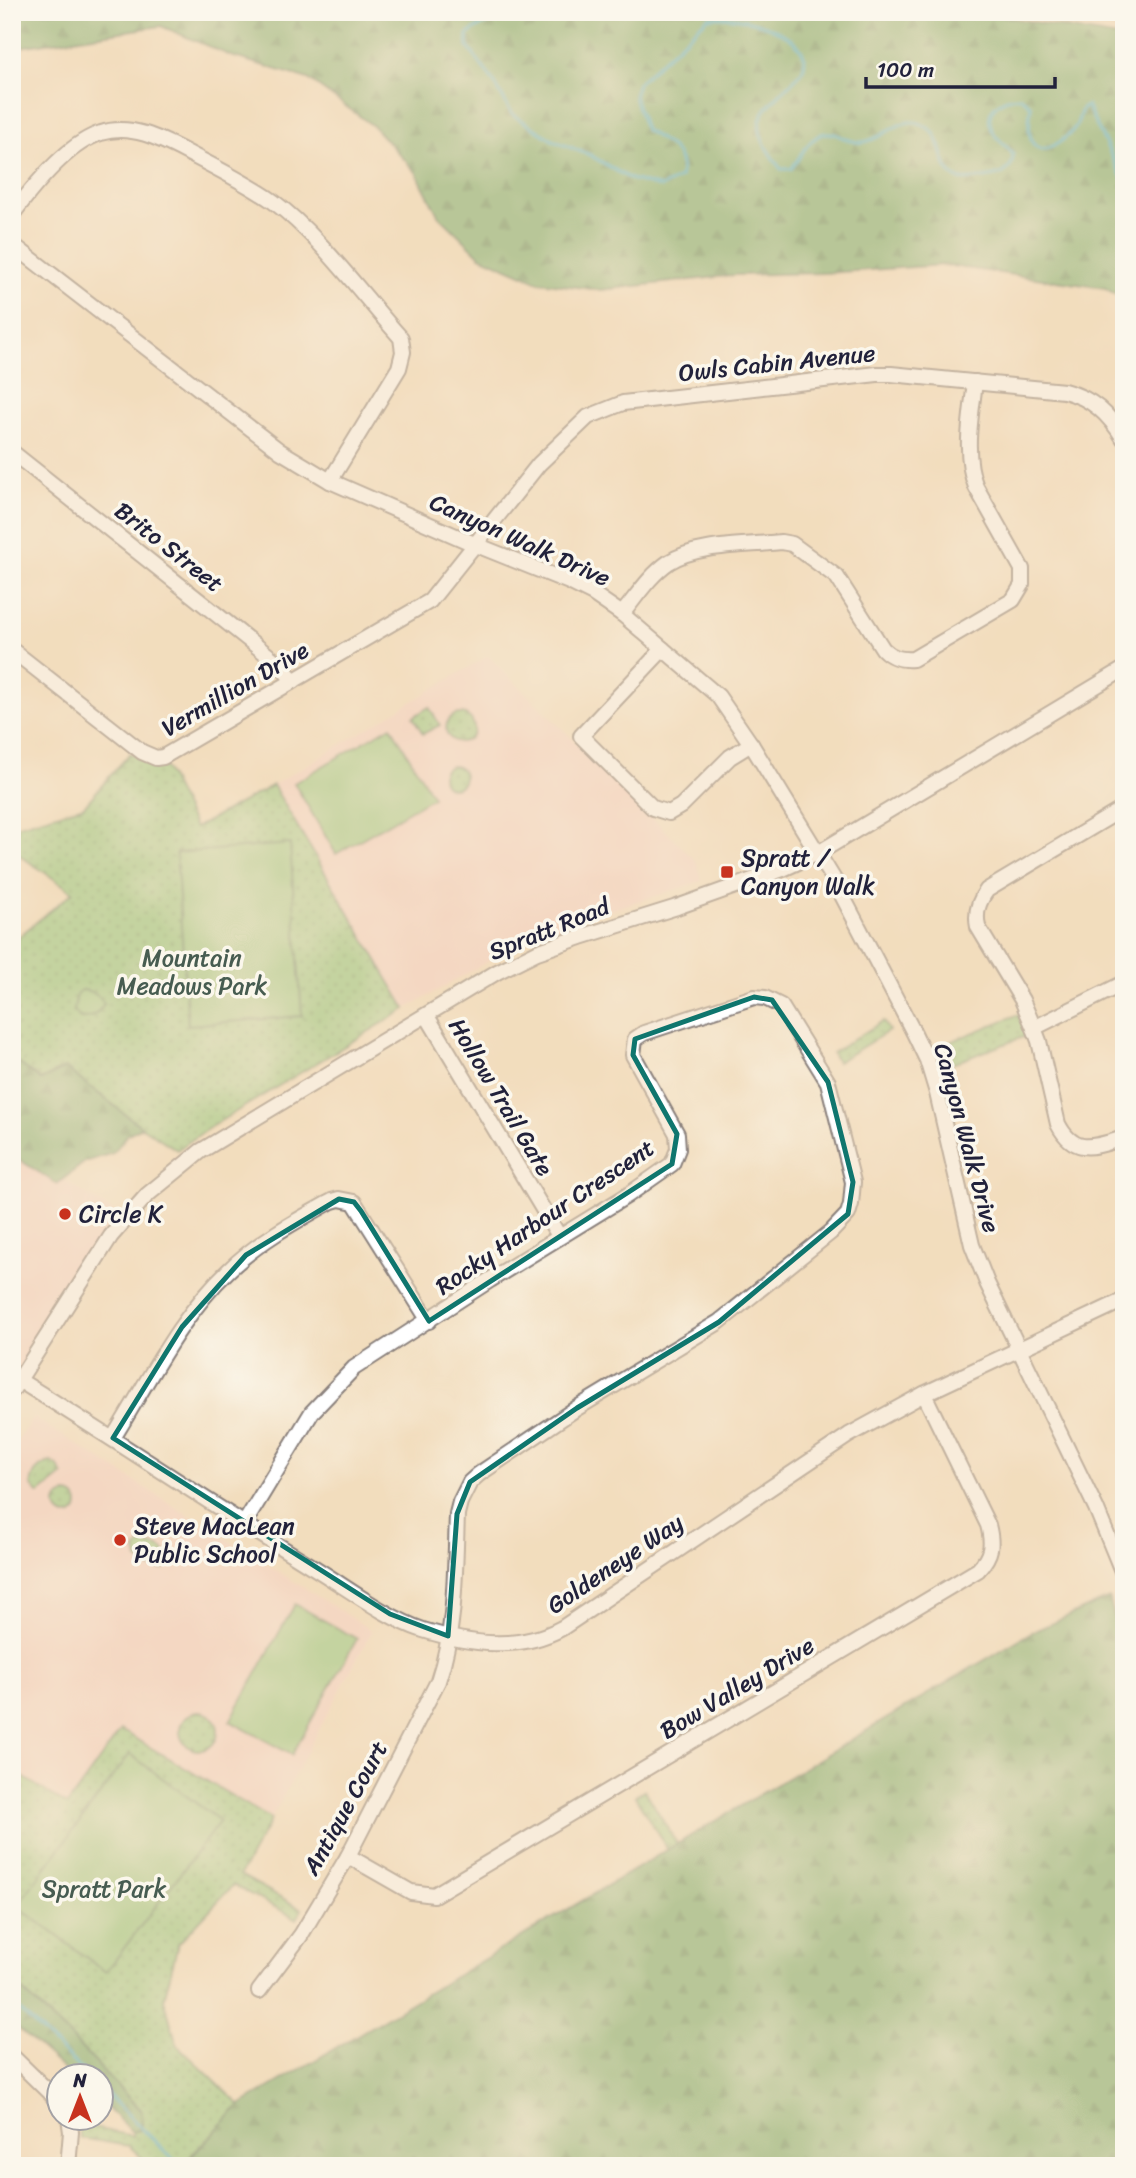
<svg xmlns="http://www.w3.org/2000/svg" width="1136" height="2178" font-family="Sriracha,sans-serif">
	<defs>
		<pattern id="grass-dots" width="8" height="8" patternUnits="userSpaceOnUse" patternTransform="scale(1.75)"><rect width="8" height="8" fill="#8dc77b"/><path d="M2 2h.1M6 6h.1" fill="none" stroke="#73a166" stroke-width="1.8" stroke-linecap="round"/></pattern>
		<pattern id="forest-firs" width="22" height="20" patternUnits="userSpaceOnUse" patternTransform="scale(1.75)"><rect width="22" height="20" fill="#72ac6b"/><path d="M5 1l3.5 6h-7zM16 11l3.5 6h-7z" fill="#5d8c59"/></pattern>
	</defs>
	<rect width="100%" height="100%" fill="#fbf7ec"/>
	<filter id="ink" filterUnits="userSpaceOnUse"><feTurbulence type="fractalNoise" baseFrequency=".0143" numOctaves="2"/><feDisplacementMap in="SourceGraphic" scale="14" xChannelSelector="R" yChannelSelector="G"/><feConvolveMatrix kernelMatrix="1 2 1 2 8 2 1 2 1" color-interpolation-filters="sRGB"/></filter>
	<filter id="wash" filterUnits="userSpaceOnUse"><feTurbulence type="fractalNoise" baseFrequency=".00686" numOctaves="4" result="noise"/><feDisplacementMap in="SourceGraphic" scale="28" xChannelSelector="R" yChannelSelector="G"/><feGaussianBlur stdDeviation="1.57" result="paint"/><feColorMatrix in="noise" values="0 0 0 0 0 0 0 0 0 0 0 0 0 0 0 0 0 1.4 0 .05"/><feComposite in="paint" operator="in"/></filter>
	<g filter="url(#wash)">
		<rect width="100%" height="100%" fill="#f2ddbd"/>
		<g fill="#f7d1c8">
			<polygon points="488,656 696,861 702,881 564,925 505,951 406,1009 273,785"/>
			<polygon points="12,1147 119,1215 85,1263 18,1371 12,1368"/>
			<polygon points="33,1417 372,1631 271,1819 121,1730 67,1805 12,1770 12,1450"/>
		</g>
		<g fill="url(#grass-dots)" stroke="#58745b" stroke-width="2">
			<polygon points="429,707 440,725 423,734 413,717"/>
			<circle cx="460" cy="728" r="14"/>
			<polygon points="130,753 146,764 164,765 195,828 273,785 406,1009 209,1128 177,1150 142,1127 65,1068 41,1080 12,1058 12,942 73,892 12,850 12,827 84,806"/>
			<circle cx="453" cy="777" r="11"/>
			<polygon points="1019,1014 1026,1036 949,1065 942,1045"/>
			<polygon points="883,1021 889,1031 837,1062 832,1053"/>
			<path d="M 51,1462 L 57,1465 L 63,1475 L 39,1494 L 31,1485 C 33,1472 38,1465 51,1462 Z"/>
			<circle cx="67" cy="1505" r="11"/>
			<path d="M 140,1544 C 153,1545 165,1545 170,1559 L 164,1570 L 151,1568 L 138,1560 L 136,1551 Z"/>
			<circle cx="199" cy="1731" r="19"/>
			<polygon points="121,1730 271,1819 240,1875 302,1909 297,1919 233,1885 178,1944 164,1999 177,2045 240,2105 190,2157 186,2166 151,2166 129,2146 80,2138 79,2125 133,2136 132,2132 140,2130 142,2126 142,2112 68,2034 12,1981 12,1770 67,1805"/>
			<polygon points="645,1790 677,1844 668,1850 635,1796"/>
		</g>
		<g fill="url(#forest-firs)" stroke="#4a6753" stroke-width="2">
			<polygon points="12,12 979,12 1124,38 1124,300 1105,288 944,265 825,273 736,275 600,290 539,282 480,256 438,215 416,172 373,126 308,79 231,56 161,26 12,48"/>
			<polygon points="12,1058 41,1080 65,1068 142,1127 128,1134 113,1153 85,1162 57,1184 12,1155"/>
			<polygon points="1109,1598 1124,1648 1124,2166 186,2166 190,2158 240,2105 1030,1633"/>
			<polygon points="12,1981 68,2034 142,2112 142,2126 140,2130 132,2132 102,2103 102,2076 71,2076 12,2023"/>
		</g>
		<g fill="#8dc77b" stroke="#58745b" stroke-width="2">
			<polygon points="391,726 433,797 336,854 294,783"/>
			<polygon points="290,844 302,1016 188,1025 176,853"/>
			<path d="M 82,990 C 91,990 100,996 104,1004 C 98,1013 91,1021 79,1017 L 74,1010 L 77,993 Z"/>
			<polygon points="295,1604 357,1639 292,1755 230,1721"/>
			<polygon points="130,1754 220,1821 106,1972 17,1906"/>
		</g>
		<g fill="none" stroke-linecap="round" stroke-linejoin="round">
			<g stroke="#49b1c8" stroke-width="3.5">
				<path d="M 551,12 L 545,16 C 511,18 495,13 467,35 L 468,47 L 494,82 L 512,114 L 554,141 L 590,155 L 630,179 L 661,187 L 680,178 C 687,151 664,142 645,130 L 634,96 L 638,83 L 708,18 C 733,11 821,35 802,71 C 767,112 738,115 781,169 L 791,169 C 800,158 805,144 818,136 C 834,126 847,145 864,142 C 889,138 904,107 932,131 C 944,143 941,170 956,178 C 963,182 995,177 1003,173 C 1010,169 1013,163 1013,155 C 1007,145 999,142 994,133 C 981,111 1000,97 1021,97 L 1031,106 C 1030,117 1027,128 1031,139 C 1039,163 1070,137 1077,124 C 1079,119 1080,114 1082,109 L 1087,106 L 1124,181"/>
				<polyline points="12,2003 88,2076"/>
				<polyline points="102,2089 180,2166"/>
			</g>
		</g>
	</g>
	<g filter="url(#ink)">
		<g fill="none" stroke-linecap="round" stroke-linejoin="round">
			<g stroke="#8a807c" stroke-width="18">
				<g id="minor">
					<path d="M 12,215 C 32,188 68,143 101,133 C 130,123 161,139 186,152 C 216,168 247,183 274,202 C 319,235 363,296 401,338 L 403,352 L 399,368 L 330,481"/>
					<polyline points="12,244 280,451 330,481 474,544 569,582 593,594 622,614 718,696 751,744 833,878 914,1033 927,1060 937,1093 972,1245 987,1283 1096,1508 1124,1576"/>
					<polyline points="12,452 279,664 294,681"/>
					<path d="M 622,614 C 636,597 650,575 669,562 C 697,544 748,546 781,542 L 792,544 L 837,577 L 883,649 C 892,658 901,660 913,659 L 1013,600 L 1022,585 L 1022,569 L 976,487 C 963,454 971,417 975,382"/>
					<polyline points="663,649 581,736 653,808 669,813 681,806 730,757 751,744"/>
					<path d="M 12,650 L 142,752 L 156,758 L 163,757 L 430,601 L 539,464 L 588,417 L 623,403 L 877,374 L 891,374 L 1064,391 C 1092,398 1109,414 1124,439"/>
					<path d="M 1124,808 L 987,890 C 978,902 975,913 978,927 L 1022,1000 L 1034,1028 L 1039,1041 L 1058,1124 C 1075,1157 1095,1146 1124,1138"/>
					<polyline points="427,1016 559,1236"/>
					<polyline points="1034,1028 1124,983"/>
					<path d="M 12,1376 C 112,1437 209,1503 308,1564 C 342,1584 386,1618 423,1630 C 469,1644 518,1652 562,1628 L 849,1435 L 924,1394 L 1124,1300"/>
					<polyline points="12,1391 111,1236 147,1195 201,1151 497,972 537,952 581,937 677,907 783,869 818,853 1124,669"/>
					<path d="M 113,1438 C 148,1382 180,1316 229,1270 C 259,1241 296,1221 332,1201 L 339,1199 L 354,1202 L 429,1321"/>
					<path d="M 244,1524 L 312,1412 L 354,1368 L 490,1280 L 628,1195 L 672,1164 L 678,1149 L 677,1134 L 633,1055 L 635,1039 L 644,1033 L 754,997 L 765,998 L 781,1006 L 828,1082 L 853,1182 L 851,1204 L 848,1214 L 831,1232 L 719,1322 L 577,1408 L 479,1474 L 470,1482 L 460,1502 L 457,1514 C 455,1569 456,1628 438,1681 L 348,1856 L 301,1935 L 259,1991"/>
					<path d="M 348,1856 L 411,1892 L 434,1895 L 978,1570 C 992,1555 993,1544 988,1525 L 924,1394"/>
					<polyline points="12,2056 60,2103"/>
					<polyline points="68,2166 71,2132 69,2118"/>
				</g>
			</g>
			<use href="#minor" stroke="#fff" stroke-width="14"/>
		</g>
	</g>
	<path d="M0 0H1136V2178H0ZM 754,997 L 772,1000 L 828,1082 L 853,1182 L 848,1214 L 719,1322 L 577,1408 L 470,1482 L 457,1514 L 448,1636 L 390,1614 L 113,1438 L 182,1327 L 246,1255 L 339,1199 L 354,1202 L 361,1211 L 429,1321 L 672,1164 L 677,1134 L 633,1055 L 635,1039 Z" fill="#f2ddbd" fill-opacity=".55" fill-rule="evenodd"/>
	<path fill="none" stroke="#0f766e" stroke-width="5" stroke-linejoin="round" d="M 754,997 L 772,1000 L 828,1082 L 853,1182 L 848,1214 L 719,1322 L 577,1408 L 470,1482 L 457,1514 L 448,1636 L 390,1614 L 113,1438 L 182,1327 L 246,1255 L 339,1199 L 354,1202 L 361,1211 L 429,1321 L 672,1164 L 677,1134 L 633,1055 L 635,1039 Z"/>
	<g fill="#c8321e" stroke="#fbf7ec" stroke-width="2.5">
		<rect x="720" y="865" width="14" height="14" rx="3.5"/>
		<circle cx="65" cy="1214" r="7"/>
		<circle cx="120" cy="1540" r="7"/>
	</g>
	<g text-anchor="middle" dominant-baseline="central" stroke-width="7" stroke-linejoin="round" paint-order="stroke">
		<g font-size="24" fill="#22223b" stroke="#fbf7ec">
			<text transform="translate(777 363) rotate(-6)">Owls Cabin Avenue</text>
			<text transform="translate(520 540) rotate(24)">Canyon Walk Drive</text>
			<text transform="translate(169 547) rotate(38)">Brito Street</text>
			<text transform="translate(235 689) rotate(-30)">Vermillion Drive</text>
			<text transform="translate(549 929) rotate(-22)">Spratt Road</text>
			<text transform="translate(501 1097) rotate(59)">Hollow Trail Gate</text>
			<text transform="translate(967 1138) rotate(75)">Canyon Walk Drive</text>
			<text transform="translate(545 1217) rotate(-34)">Rocky Harbour Crescent</text>
			<text transform="translate(615 1564) rotate(-34)">Goldeneye Way</text>
			<text transform="translate(737 1688) rotate(-31)">Bow Valley Drive</text>
			<text transform="translate(345 1808) rotate(-61)">Antique Court</text>
		</g>
		<g font-size="24" fill="#22223b" stroke="#fbf7ec" text-anchor="start">
			<text x="741" y="858">Spratt /<tspan x="741" dy="28">Canyon Walk</tspan></text>
			<text x="79" y="1214">Circle K</text>
			<text x="134" y="1526">Steve MacLean<tspan x="134" dy="28">Public School</tspan></text>
		</g>
		<g font-size="24" fill="#475c51" stroke="#fbf7ec">
			<text x="192" y="958">Mountain<tspan x="192" dy="28">Meadows Park</tspan></text>
			<text x="104" y="1889">Spratt Park</text>
		</g>
	</g>
	<rect width="1136" height="2178" fill="none" stroke="#fbf7ec" stroke-width="42"/>
	<g transform="translate(80 2097)"><circle r="33" fill="#fbf7ec" stroke="#a4a2a5" stroke-width="2"/>
	<path d="M0-5L12 26L0 18L-12 26Z" fill="#c8321e"/>
	<text y="-10" font-size="19" font-weight="bold" text-anchor="middle" fill="#22223b">N</text>
	</g>
	<path d="M866 77v10h189v-10" fill="none" stroke="#22223b" stroke-width="3.5"/>
	<text x="877" y="77" font-size="21" fill="#22223b" stroke="#fbf7ec" stroke-width="5" paint-order="stroke">100 m</text>
</svg>
